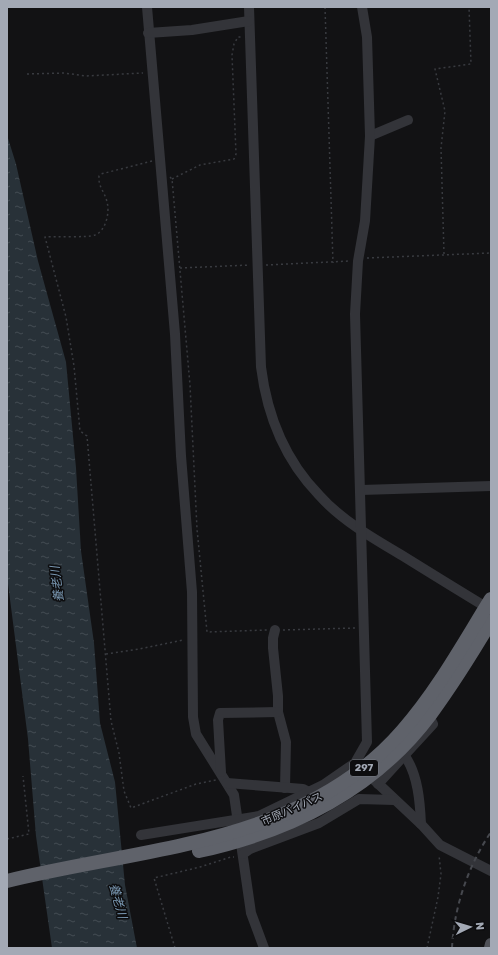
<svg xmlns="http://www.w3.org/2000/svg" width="498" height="955" font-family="Rubik,'Noto Sans JP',sans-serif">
	<defs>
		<pattern id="water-ripples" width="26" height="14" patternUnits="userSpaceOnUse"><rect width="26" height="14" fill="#283138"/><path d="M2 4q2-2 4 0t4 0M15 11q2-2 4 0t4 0" fill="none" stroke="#444c53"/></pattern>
	</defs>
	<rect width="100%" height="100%" fill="#121214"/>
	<polygon fill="url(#water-ripples)" points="7,135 16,164 38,261 66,362 76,468 81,551 94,643 100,723 115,782 125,885 137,948 52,948 36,836 28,739 7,576"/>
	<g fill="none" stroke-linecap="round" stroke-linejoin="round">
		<g stroke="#393b40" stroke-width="1.5" stroke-dasharray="2 3" stroke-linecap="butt">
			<polyline points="325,7 333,263"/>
			<polyline points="27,74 64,73 86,76 143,73"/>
			<path d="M 152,161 L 101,174 L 99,176 C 98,187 105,192 107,202 C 110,212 106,231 95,235 C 86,238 57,236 45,237 L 66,317 L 74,366 L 80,431 L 87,436 L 111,721 L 119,753 L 124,791 L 131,808 L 196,784 L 216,780"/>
			<polyline points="170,177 172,179 190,385 197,529 207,632 267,630"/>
			<polyline points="172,179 200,165 234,159 236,154 232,55 234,44 238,37 242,37"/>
			<polyline points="444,254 441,148 445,111 435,69 471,64 469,7"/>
			<polyline points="367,258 491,253"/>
			<polyline points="266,265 350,261"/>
			<polyline points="180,268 250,265"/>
			<polyline points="283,630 355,628"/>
			<polyline points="106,654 139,649 183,640"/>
			<polyline points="7,839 29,834 23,776"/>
			<polyline points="175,948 154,878 200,867 231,857 234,857"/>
			<polyline points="427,948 438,897 441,874 439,855"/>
		</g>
		<g stroke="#333439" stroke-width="10">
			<polyline points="147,7 175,334 181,456 192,592 193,717 196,734 234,795 251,913 264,948"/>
			<path d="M 249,7 L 261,367 C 267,415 285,460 319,495 C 341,520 374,539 403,556 C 432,574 461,592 491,610"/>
			<polyline points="148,33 192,30 249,21"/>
			<polyline points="370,136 408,120"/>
			<polyline points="361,490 491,486"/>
			<polyline points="275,630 273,638 273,648 278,696 278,712 286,742 285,788"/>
			<path d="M 405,756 C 418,775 420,802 421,824"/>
			<polyline points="221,772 218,720 220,713 278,712"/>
			<polyline points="370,776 421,824 440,845 491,871"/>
			<polyline points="227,783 303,789 309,792"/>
			<polyline points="378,784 433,724 429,716"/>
			<polyline points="141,835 259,816 323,785 355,763 367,742 355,314 358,261 365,221 370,136 367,37 362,7"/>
			<polyline points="243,854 250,849 319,823 359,799 394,800"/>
		</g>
		<polyline stroke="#4f5158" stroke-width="12" points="490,948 491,944"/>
		<g stroke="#5f626a" stroke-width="14">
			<path d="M 199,851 C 290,831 373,791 430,715 C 452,685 472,653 491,621"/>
			<path d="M 7,881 C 144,847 304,845 403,730 C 438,690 463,644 491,599"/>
		</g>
		<path stroke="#46484e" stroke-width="2" stroke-dasharray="5 4" stroke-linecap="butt" d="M 452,948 C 454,907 468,866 491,832"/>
	</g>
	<g text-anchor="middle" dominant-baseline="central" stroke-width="3" stroke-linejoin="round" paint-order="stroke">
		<rect fill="#0d0d0f" stroke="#767a83" stroke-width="1" x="350" y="760" width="28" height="16" rx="3"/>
		<g font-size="10" font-weight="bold" fill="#a3a9b5">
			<text x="364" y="768">297</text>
		</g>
		<g font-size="11" fill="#a3a9b5" stroke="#0d0d0f">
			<text transform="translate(292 809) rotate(-24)">市原バイパス</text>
		</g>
		<g font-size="12" font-style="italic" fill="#7997b1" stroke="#0d0d0f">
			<text transform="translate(57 584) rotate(-97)">養老川</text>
			<text transform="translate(118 901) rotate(75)">養老川</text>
		</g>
	</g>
	<rect width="498" height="955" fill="none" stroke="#a3a9b5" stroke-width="16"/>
	<g transform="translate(470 927) rotate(85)" stroke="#0d0d0f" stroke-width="3" paint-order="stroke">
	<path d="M0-3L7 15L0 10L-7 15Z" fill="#a3a9b5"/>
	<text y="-6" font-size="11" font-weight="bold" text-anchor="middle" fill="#a3a9b5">N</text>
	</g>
</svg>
